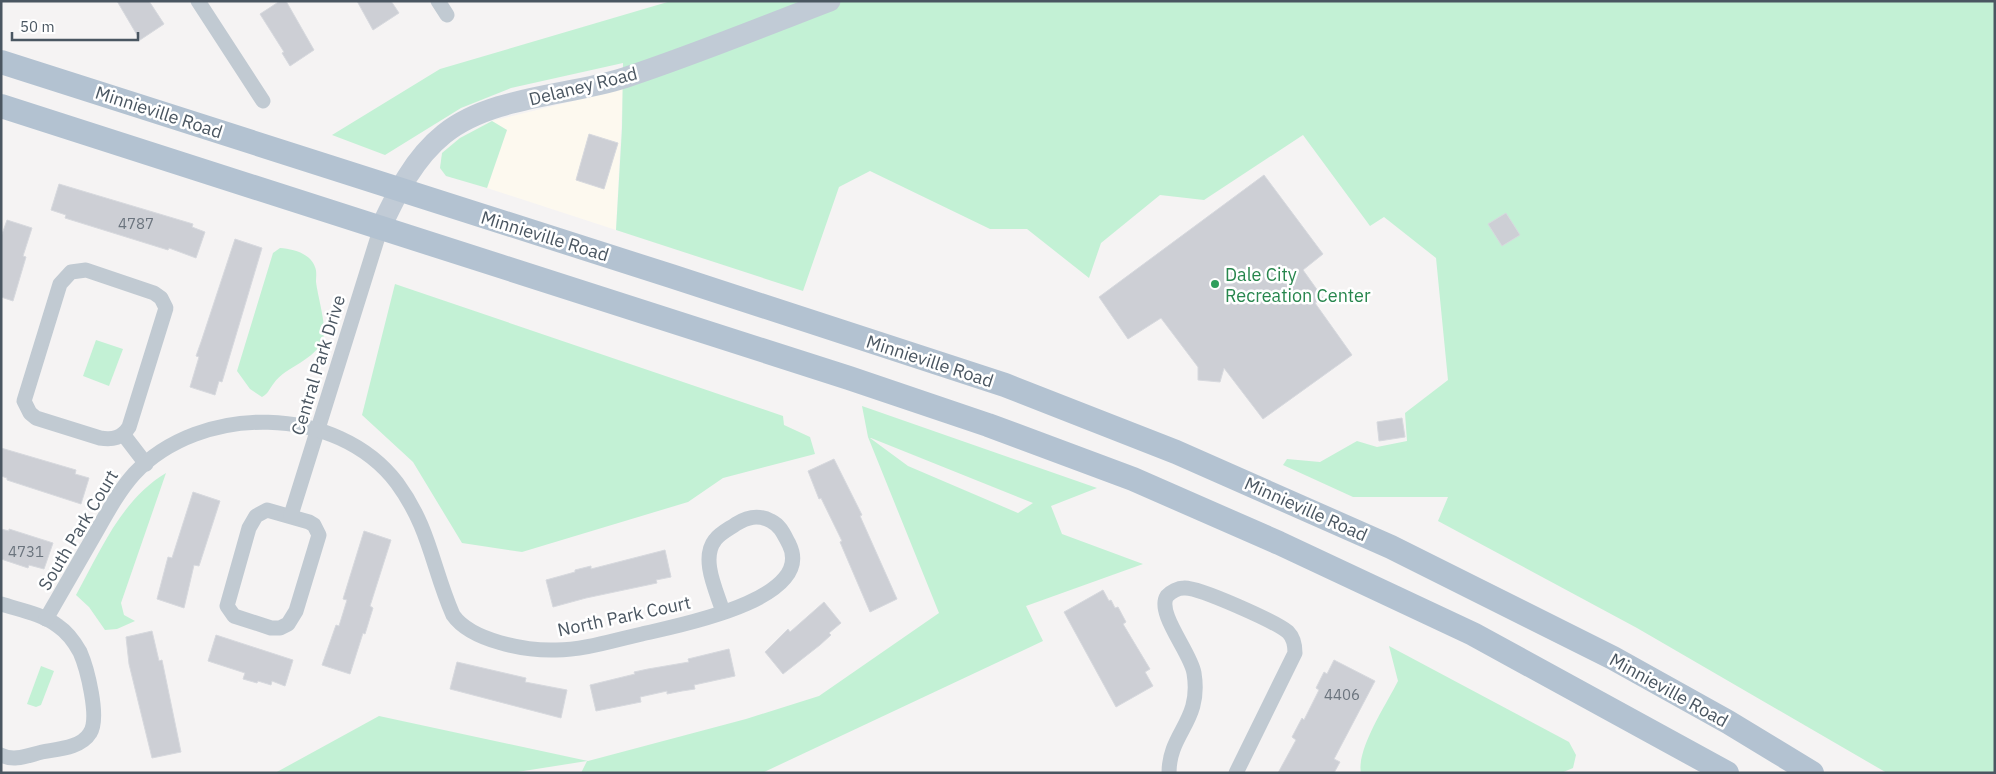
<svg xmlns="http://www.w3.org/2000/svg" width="1996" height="774" font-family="'IBM Plex Sans',sans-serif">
	<rect width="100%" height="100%" fill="#f5f3f3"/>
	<polygon fill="#fdf9ef" points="623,89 616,230 487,188 507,130 492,121"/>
	<g fill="#c3f1d5" fill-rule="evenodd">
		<polygon points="671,1 1995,1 1995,773 1887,773 1637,628 1438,521 1448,497 1353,497 1283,465 1287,459 1320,462 1357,441 1377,447 1407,441 1405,413 1448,380 1436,258 1384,217 1370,226 1303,135 1204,200 1160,195 1101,243 1089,278 1027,229 990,229 870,171 839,187 803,291 616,230 622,128 623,63 511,88 461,108 385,155 332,135 440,69"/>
		<polygon points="492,121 507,130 487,188 446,176 440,168 442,153 460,138"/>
		<path d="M 280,248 C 293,249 310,253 315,267 C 317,271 316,278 316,282 C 318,298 327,326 323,339 C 315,361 286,366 274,383 C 269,389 269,393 262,397 L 250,389 L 237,371 L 273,253 Z"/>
		<polygon points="395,284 783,416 784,425 810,437 815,454 723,478 688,502 522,552 462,543 413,462 362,415"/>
		<polygon points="96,340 123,349 109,386 83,376"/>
		<path d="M 862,406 L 1097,488 L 1051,506 L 1062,534 L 1143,564 L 1026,606 L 1043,641 L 762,773 L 581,773 L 587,761 L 511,773 L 275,773 L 379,716 L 588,761 L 746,719 L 819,696 L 939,613 L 868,437 ZM 870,438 L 871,438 L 1033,503 L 1018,513 L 908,466 Z"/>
		<path d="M 166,473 L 121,603 L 124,615 L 135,621 L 117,629 L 105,630 L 89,607 L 76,595 C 101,550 121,500 166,473 Z"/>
		<path d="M 1389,646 L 1569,742 L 1576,755 L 1573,768 L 1561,773 L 1361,773 C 1356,750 1387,703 1398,681 Z"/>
		<polygon points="41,666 54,671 41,705 36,707 27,704"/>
	</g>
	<g fill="#cdcfd5" stroke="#d7d9de">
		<polygon points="117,1 149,1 164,24 140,40"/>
		<polygon points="280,1 286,1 314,50 290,66 282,53 284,52 260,14"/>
		<polygon points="357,1 391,1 399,13 373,30"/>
		<polygon points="589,134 618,143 604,189 576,180"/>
		<polygon points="1264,175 1323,254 1303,270 1323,298 1315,303 1352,355 1263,419 1224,368 1220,382 1198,380 1198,367 1161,318 1128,339 1099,297"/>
		<polygon points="59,184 193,224 192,227 205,232 196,258 169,248 168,250 65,218 66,215 51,210"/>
		<polygon points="1506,213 1520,235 1502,246 1488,224"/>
		<polygon points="7,220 32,228 23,256 26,257 13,301 1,297 1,237"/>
		<polygon points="235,239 262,248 222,382 219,381 215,395 190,387 199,357 196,356 201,342"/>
		<polygon points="1402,418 1405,437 1379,441 1377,422"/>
		<polygon points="1,448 76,470 75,474 89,478 81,504 7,480 7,478 1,476"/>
		<polygon points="834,459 862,515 860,516 897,599 870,612 840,542 842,541 821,498 819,499 808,471"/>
		<polygon points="193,492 220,501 199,566 194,565 184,608 157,599 168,557 172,558"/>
		<polygon points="1,529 9,531 9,529 53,543 44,569 29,565 28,568 1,559"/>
		<polygon points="364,531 391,540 370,606 373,608 365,634 363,633 350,674 322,665 336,625 339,626 347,600 343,599"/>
		<polygon points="665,550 671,577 656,580 657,583 586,598 553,607 546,580 575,572 575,570 591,566 591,569"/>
		<polygon points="1103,590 1109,601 1111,600 1115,608 1118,607 1126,622 1123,624 1150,669 1145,672 1153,686 1116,707 1064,612"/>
		<polygon points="824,602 841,623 829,633 831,635 820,645 783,674 765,652 788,629 790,632"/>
		<polygon points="152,631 159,661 162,660 181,752 152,758 129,664 126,637"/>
		<polygon points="216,635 293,660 285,686 272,681 271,685 258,681 257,683 243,679 245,673 208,661"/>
		<polygon points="729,649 735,676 694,685 695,689 682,691 667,694 667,691 640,697 641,702 596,711 590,685 635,674 634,672 648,669 689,662 688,659"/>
		<polygon points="1334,660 1375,681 1334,759 1340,762 1334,773 1278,773 1296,740 1292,737 1302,718 1304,720 1319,690 1316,688 1324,672 1327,674"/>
		<polygon points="457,662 526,678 525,682 567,690 561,718 450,689"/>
	</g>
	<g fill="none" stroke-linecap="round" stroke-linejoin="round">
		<g stroke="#c1cad2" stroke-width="15">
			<polyline points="198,1 263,101"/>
			<polyline points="438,1 447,15"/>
			<path d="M 86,270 L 154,293 L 161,298 L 166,308 L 129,427 C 122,438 113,440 100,438 L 36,418 L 30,413 L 24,401 L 60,284 L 71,272 Z"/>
			<polyline points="123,434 146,464"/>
			<polygon points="267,510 309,522 314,525 319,535 296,611 288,624 280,628 271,628 234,616 227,606 249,528 256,516"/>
			<polyline points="291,515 381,227"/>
			<path d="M 1,604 C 20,610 42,614 58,626 C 67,632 75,643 80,652 C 87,668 100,718 90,733 C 81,748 58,749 42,752 C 29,755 14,762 1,755"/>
			<path d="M 46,619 C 62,591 79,562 95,534 C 107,513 118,492 134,474 C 201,403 337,404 397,483 C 430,528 432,567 453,615 C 471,641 526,651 556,650 C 585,650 614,640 642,634 C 676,626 817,600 789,544 C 784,535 781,526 771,521 C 758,514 747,517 736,524 C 729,529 720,533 715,540 C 700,559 717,592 723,612"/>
			<path d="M 1169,773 C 1169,732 1202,722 1194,673 C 1191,653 1156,613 1167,596 C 1171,592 1178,588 1184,588 C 1199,587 1276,622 1288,632 C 1294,638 1295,645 1295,653 L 1236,773"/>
		</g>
		<path stroke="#c1cbd6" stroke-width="21" d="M 381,227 C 397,193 414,158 444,134 C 491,96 568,96 624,78 C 694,55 762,27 830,1"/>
		<g stroke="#b3c2d1" stroke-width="24">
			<polyline points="1,62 671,276 1005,385 1176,452 1391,547 1613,658 1728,722 1812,773"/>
			<polyline points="1,106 849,378 988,425 1133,479 1279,543 1473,634 1727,773"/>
		</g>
	</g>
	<circle fill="#2e9e5b" stroke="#fff" stroke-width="2" cx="1215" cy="284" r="5"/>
	<g text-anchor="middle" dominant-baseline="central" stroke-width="5" stroke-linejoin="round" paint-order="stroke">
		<g font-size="15" fill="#6b747e">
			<text x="136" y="223">4787</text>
			<text x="26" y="551">4731</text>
			<text x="1342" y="694">4406</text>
		</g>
		<g font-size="18" fill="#4a5661" stroke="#fff">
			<text transform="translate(583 86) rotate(-14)">Delaney Road</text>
			<text transform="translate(159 112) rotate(18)">Minnieville Road</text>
			<text transform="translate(545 236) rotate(17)">Minnieville Road</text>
			<text transform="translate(930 361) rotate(18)">Minnieville Road</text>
			<text transform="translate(318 365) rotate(-73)">Central Park Drive</text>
			<text transform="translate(1306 509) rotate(24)">Minnieville Road</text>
			<text transform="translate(78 530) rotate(-59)">South Park Court</text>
			<text transform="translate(624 616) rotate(-12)">North Park Court</text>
			<text transform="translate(1669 690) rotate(29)">Minnieville Road</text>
		</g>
		<g font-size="18" fill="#27864d" stroke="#fff" text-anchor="start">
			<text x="1225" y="274">Dale City<tspan x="1225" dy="21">Recreation Center</tspan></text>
		</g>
	</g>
	<rect width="1996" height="774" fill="none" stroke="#4a5661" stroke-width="5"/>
	<path d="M12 32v8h126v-8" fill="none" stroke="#4a5661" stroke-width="2.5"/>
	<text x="20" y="32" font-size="15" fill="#4a5661" stroke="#ffffff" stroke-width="4" paint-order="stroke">50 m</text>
</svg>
